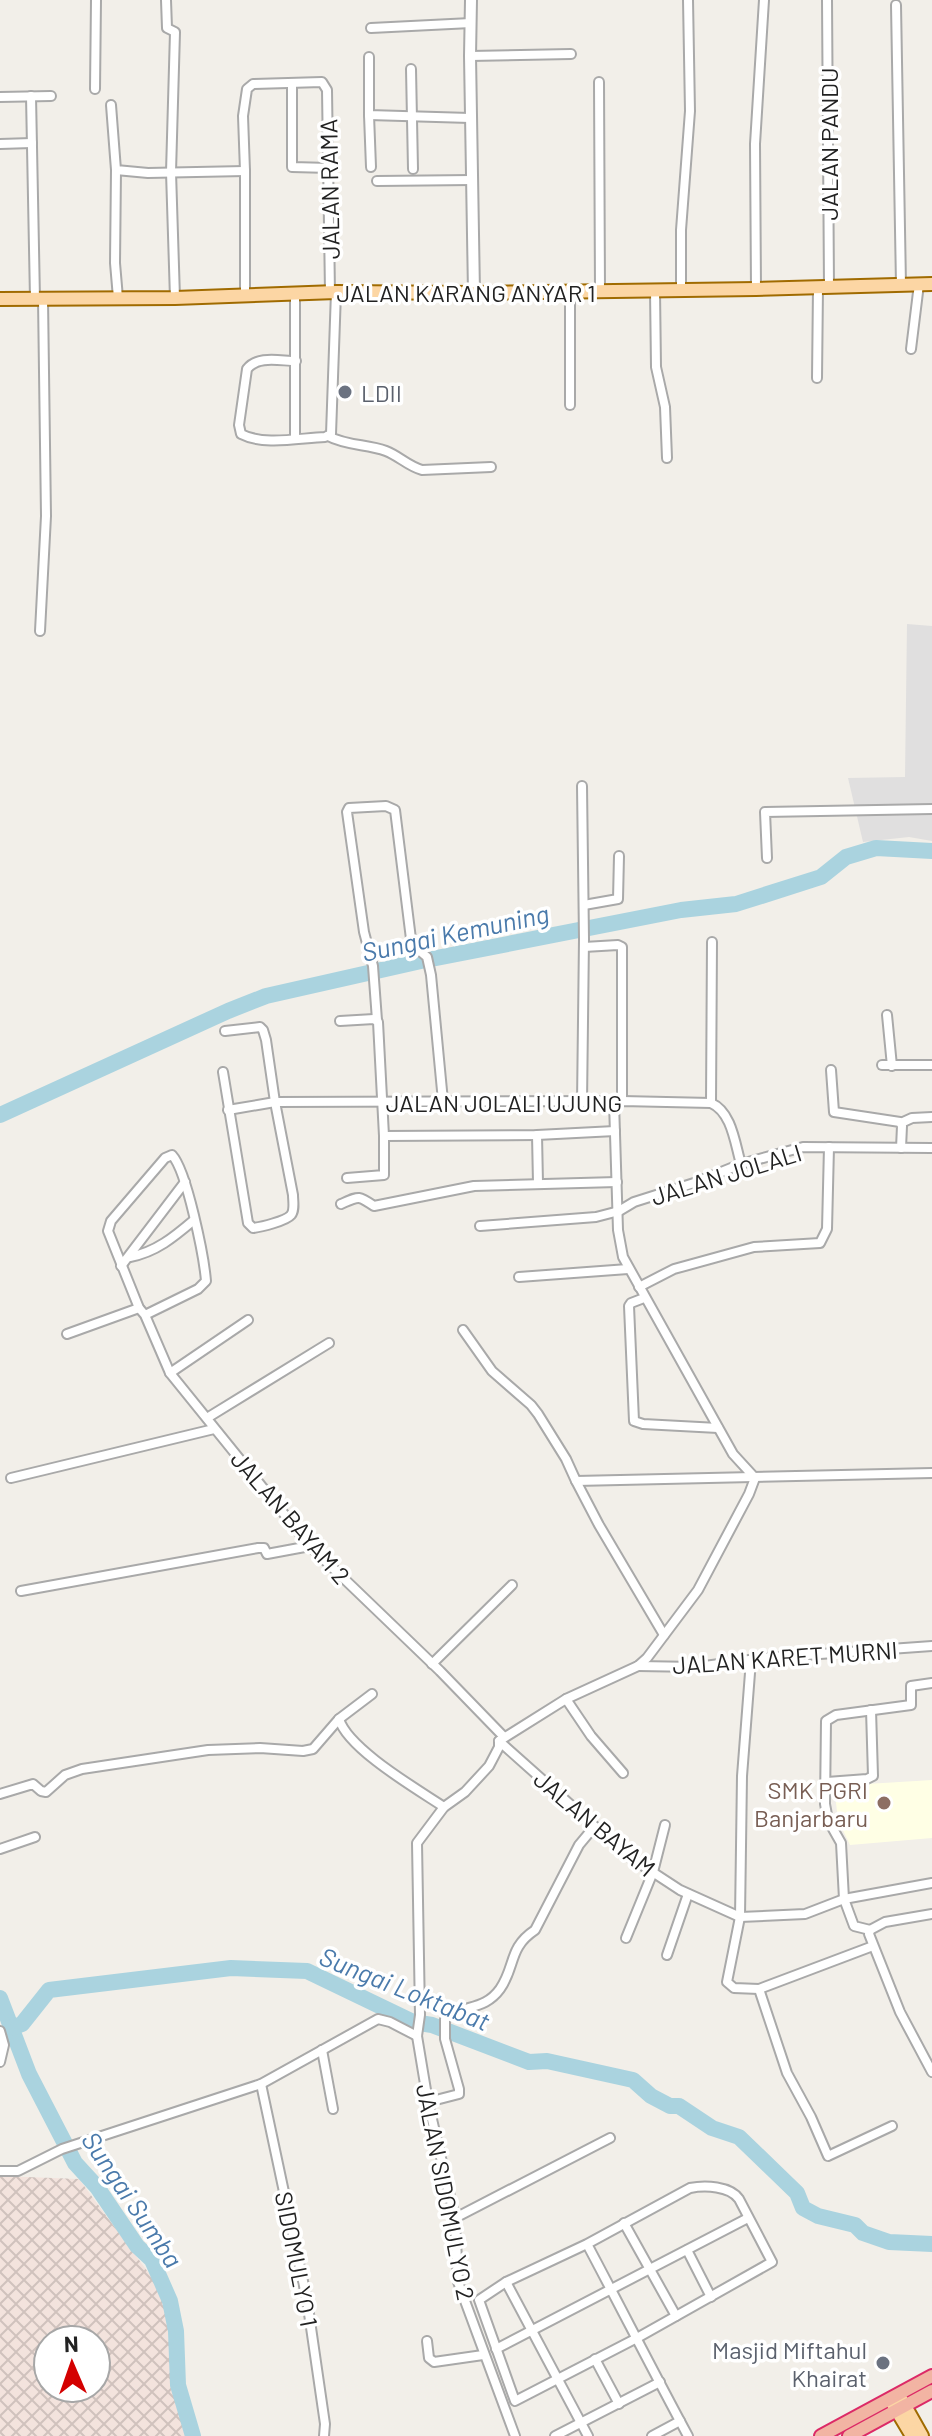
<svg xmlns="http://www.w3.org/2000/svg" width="932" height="2436" font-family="Barlow,sans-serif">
	<defs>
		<pattern id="military-cross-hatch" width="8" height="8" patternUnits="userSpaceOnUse" patternTransform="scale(2)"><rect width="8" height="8" fill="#f3e3dd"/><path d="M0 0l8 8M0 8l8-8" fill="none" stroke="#d0c2bd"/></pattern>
	</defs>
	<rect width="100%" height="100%" fill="#f2efe9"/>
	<polygon fill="#e0dfdf" points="907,624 932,626 932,841 909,837 863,842 848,778 905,777"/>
	<polygon fill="#ffffe5" points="932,1780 932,1838 850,1845 838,1820 834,1786"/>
	<path fill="url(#military-cross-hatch)" fill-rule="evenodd" d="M 0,2176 L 79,2179 L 162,2291 L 188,2436 L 0,2436 ZM 48,2340 L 96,2340 L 96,2388 L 48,2388 Z"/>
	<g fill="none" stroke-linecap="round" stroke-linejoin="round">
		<g stroke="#aad3df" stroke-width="16">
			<polyline points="0,1115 228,1011 266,996 421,961 681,910 736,904 821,877 846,857 876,848 932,851"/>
			<polyline points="0,1998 29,2074 75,2163 97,2187 137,2246 152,2260 170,2301 176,2331 178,2385 193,2436"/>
			<polyline points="11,2028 22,2024 49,1990 231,1968 307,1971 413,2022 432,2025 529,2062 547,2061 633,2080 651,2096 670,2106 679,2106 712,2128 739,2137 797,2193 803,2208 818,2216 855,2225 863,2233 889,2242 932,2244"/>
		</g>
		<g stroke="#a9a9a9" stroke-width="12">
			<g id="minor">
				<polyline points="166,0 167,28 175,32 171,172 175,298"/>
				<polyline points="827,0 829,287"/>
				<polyline points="896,5 901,285"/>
				<polyline points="371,28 471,23"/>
				<polyline points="470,56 571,54"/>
				<polyline points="369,57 369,115 470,118"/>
				<polyline points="411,69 413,169"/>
				<polyline points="599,82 600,291"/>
				<polyline points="292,83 292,167 330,168"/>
				<polyline points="95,89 96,0"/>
				<polyline points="31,96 35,299"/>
				<polyline points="0,97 51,96"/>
				<polyline points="111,105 116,170 148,173 245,171"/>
				<polyline points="369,115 371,167"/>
				<polyline points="0,144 32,143"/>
				<polyline points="116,170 115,263 118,298"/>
				<polyline points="377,181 472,180"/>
				<polyline points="756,289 755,144 764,0"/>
				<polyline points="681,290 681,230 690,111 688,0"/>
				<polyline points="655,291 656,367 665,407 667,458"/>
				<polyline points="295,293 295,438"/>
				<polyline points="245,295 245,171 243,116 247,89 253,84 322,82 327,90 330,293"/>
				<polyline points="911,349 919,284"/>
				<path d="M 296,361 C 280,361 258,355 247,369 L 239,425 L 241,434 C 264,446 299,438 325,437 L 331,434 L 336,292"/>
				<polyline points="817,378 818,288"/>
				<polyline points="570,405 570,292"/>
				<path d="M 328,436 C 347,446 367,444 386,451 C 399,456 408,466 422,470 L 491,467"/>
				<polyline points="40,631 46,516 43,299"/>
				<polyline points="767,858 765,812 932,809"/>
				<polyline points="584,905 618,899 619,856"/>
				<polyline points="584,947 618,945 622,947 622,1101"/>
				<polyline points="887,1015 892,1066"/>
				<polyline points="377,1020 373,966 364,932 347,812 349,808 386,806 395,810 411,939 414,946 427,957 431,975 443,1101"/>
				<polyline points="340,1021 374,1019 378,1022 384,1136 537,1135 615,1131"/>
				<polyline points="882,1065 932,1065"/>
				<polyline points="831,1070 834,1112 900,1122 902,1126 901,1148"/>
				<path d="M 223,1072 L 248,1223 L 253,1228 C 261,1227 286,1221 291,1215 C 295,1210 293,1201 293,1195 L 275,1102 L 266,1040 L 263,1030 L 260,1027 L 225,1031"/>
				<polyline points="614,1102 618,1230 623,1257 733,1454 755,1478"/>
				<polyline points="582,1103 584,939 582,786"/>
				<polyline points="711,1103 712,942"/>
				<path d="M 228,1110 L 275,1102 L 622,1101 L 711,1103 C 732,1112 735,1144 741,1164"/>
				<polyline points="901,1123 912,1118 932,1117"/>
				<polyline points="537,1135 538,1183"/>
				<polyline points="347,1178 384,1175 384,1136"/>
				<path d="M 341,1204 C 359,1196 358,1195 374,1206 L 474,1186 L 617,1182"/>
				<polyline points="480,1226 596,1217 619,1211 634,1202 694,1183 741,1164 803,1147 932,1148"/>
				<path d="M 130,1257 C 156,1252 174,1237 194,1220"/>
				<polyline points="121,1266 185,1182"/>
				<polyline points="519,1277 628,1269"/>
				<polyline points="639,1287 674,1269 754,1247 820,1243 827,1229 829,1147"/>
				<polyline points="644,1298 631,1303 629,1306 634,1421 643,1424 718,1428"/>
				<path d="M 145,1315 L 198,1289 L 206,1281 C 204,1257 187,1171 172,1155 L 165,1158 L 111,1221 L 108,1231 L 139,1308 L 145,1315 L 170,1373 L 310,1546 L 440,1671 L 504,1737"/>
				<polyline points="463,1330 492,1371 531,1405 538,1414 566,1459 576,1481 932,1473"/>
				<polyline points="67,1334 139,1308"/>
				<polyline points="170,1373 248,1320"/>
				<polyline points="207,1418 329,1343"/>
				<polyline points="11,1478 214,1429"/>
				<polyline points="576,1481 599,1525 664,1635"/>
				<polyline points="21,1591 258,1548 264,1548 267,1554 310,1546"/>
				<polyline points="751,1660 742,1776 740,1917 727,1982 734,1988 759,1989 873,1946"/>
				<polyline points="432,1664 512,1585"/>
				<polyline points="638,1666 697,1667 764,1658 932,1646"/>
				<polyline points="566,1699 591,1736 623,1773"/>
				<path d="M 339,1719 C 348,1749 417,1789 444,1807"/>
				<polyline points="499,1741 628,1856 680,1890 740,1917 805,1914 844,1899 932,1883"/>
				<polyline points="827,1782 867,1779 873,1776 871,1710"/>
				<polyline points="0,1794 33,1784 41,1791 46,1792 65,1775 82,1769 208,1750 260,1748 303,1751 313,1749 339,1719 372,1694"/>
				<polyline points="0,1849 35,1837"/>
				<polyline points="932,1914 885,1922 870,1930 869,1934 900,2012 932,2072"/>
				<polyline points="870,1930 854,1926 844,1899 841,1843 828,1820 825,1804 826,1721 836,1715 911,1705 911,1686 932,1683"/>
				<polyline points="626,1938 653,1872 665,1825"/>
				<polyline points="667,1955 688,1894"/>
				<polyline points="759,1989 787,2073 811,2117 828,2156 892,2126"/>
				<polyline points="0,2031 4,2045 0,2062"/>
				<polyline points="322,2050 333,2109"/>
				<polyline points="261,2084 307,2300 325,2424 324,2436"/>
				<path d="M 428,2102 L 459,2094 L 459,2089 L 445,2039 L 445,2019 C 464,2004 484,2011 500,1989 C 516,1966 508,1948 535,1930 L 579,1845 L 594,1827"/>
				<polyline points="0,2171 18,2171 62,2149 261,2084 378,2019 390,2022 417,2036"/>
				<polyline points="455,2218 610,2138"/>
				<polyline points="624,2223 676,2316"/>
				<path d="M 587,2244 L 690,2188 C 705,2185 730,2186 739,2199 L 772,2262 L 637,2338 L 515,2401 L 479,2300 L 506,2282 L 587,2244 C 621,2308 654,2373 688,2436"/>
				<polyline points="687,2250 711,2297"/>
				<polyline points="506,2282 588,2436"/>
				<polyline points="427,2341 429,2358 434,2362 483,2355"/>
				<polyline points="496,2349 748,2218"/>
				<polyline points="595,2359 619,2404"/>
				<polyline points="515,2436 458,2282 455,2218 428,2102 417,2036 420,2015 417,1843 444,1807 465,1792 489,1766 499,1747 499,1741 566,1699 638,1666 647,1658 698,1590 749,1494 755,1478"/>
				<polyline points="555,2436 660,2382"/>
				<polyline points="652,2436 680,2421"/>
			</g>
		</g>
		<g stroke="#a9a9a9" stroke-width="14">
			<polyline id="tertiary" points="471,0 470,56 474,293"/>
		</g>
		<g stroke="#a06b00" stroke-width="16">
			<g id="primary">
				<polyline points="0,299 175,298 336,292 474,293 756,289 932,284"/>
				<polyline points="900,2397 922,2436"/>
				<polyline points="891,2401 912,2436"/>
			</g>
		</g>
		<g stroke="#dc2a67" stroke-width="16">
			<g id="trunk">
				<polyline points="821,2436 932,2376"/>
				<polyline points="849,2436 932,2391"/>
			</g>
		</g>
		<use href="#minor" stroke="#fff" stroke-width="8"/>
		<use href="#tertiary" stroke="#fff" stroke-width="10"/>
		<use href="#primary" stroke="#fcd6a4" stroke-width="12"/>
		<use href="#trunk" stroke="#f2b4a3" stroke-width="12"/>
	</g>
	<g fill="#6b7280" stroke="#fff" stroke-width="3">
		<circle cx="345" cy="392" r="8"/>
		<circle cx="883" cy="2363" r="8"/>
	</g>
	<circle fill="#8d6e63" stroke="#fff" stroke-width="3" cx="884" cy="1803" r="8"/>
	<g text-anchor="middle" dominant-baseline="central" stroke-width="7" stroke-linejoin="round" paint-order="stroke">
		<g font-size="24" fill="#222" stroke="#fff">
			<text transform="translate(828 144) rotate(-90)">JALAN PANDU</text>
			<text transform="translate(329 189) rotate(-91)">JALAN RAMA</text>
			<text x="466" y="292">JALAN KARANG ANYAR 1</text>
			<text x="504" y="1102">JALAN JOLALI UJUNG</text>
			<text transform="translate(726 1174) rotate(-17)">JALAN JOLALI</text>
			<text transform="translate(291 1517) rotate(49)">JALAN BAYAM 2</text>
			<text transform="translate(785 1657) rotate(-4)">JALAN KARET MURNI</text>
			<text transform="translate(595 1823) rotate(40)">JALAN BAYAM</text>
			<text transform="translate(446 2192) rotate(79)">JALAN SIDOMULYO 2</text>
			<text transform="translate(297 2259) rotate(79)">SIDOMULYO 1</text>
		</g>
		<g font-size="24" fill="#5b616d" stroke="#fff" text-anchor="start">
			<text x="361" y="392">LDII</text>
			<text x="867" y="2349" text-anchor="end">Masjid Miftahul<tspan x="867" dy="28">Khairat</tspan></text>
		</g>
		<g font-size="24" fill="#785e54" stroke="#fff" text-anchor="end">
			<text x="868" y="1789">SMK PGRI<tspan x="868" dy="28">Banjarbaru</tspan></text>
		</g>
		<g font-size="26" font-style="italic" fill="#4a7aab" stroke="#fff">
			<text transform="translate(455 932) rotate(-12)">Sungai Kemuning</text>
			<text transform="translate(405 1988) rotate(22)">Sungai Loktabat</text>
			<text transform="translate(133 2199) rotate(56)">Sungai Sumba</text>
		</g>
	</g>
	<g transform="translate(72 2364) rotate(358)"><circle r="38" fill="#ffffff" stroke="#a7a7a7" stroke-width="2"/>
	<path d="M0-6L14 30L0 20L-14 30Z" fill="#d40000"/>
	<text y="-12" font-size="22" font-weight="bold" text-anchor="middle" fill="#222222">N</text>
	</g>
</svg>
